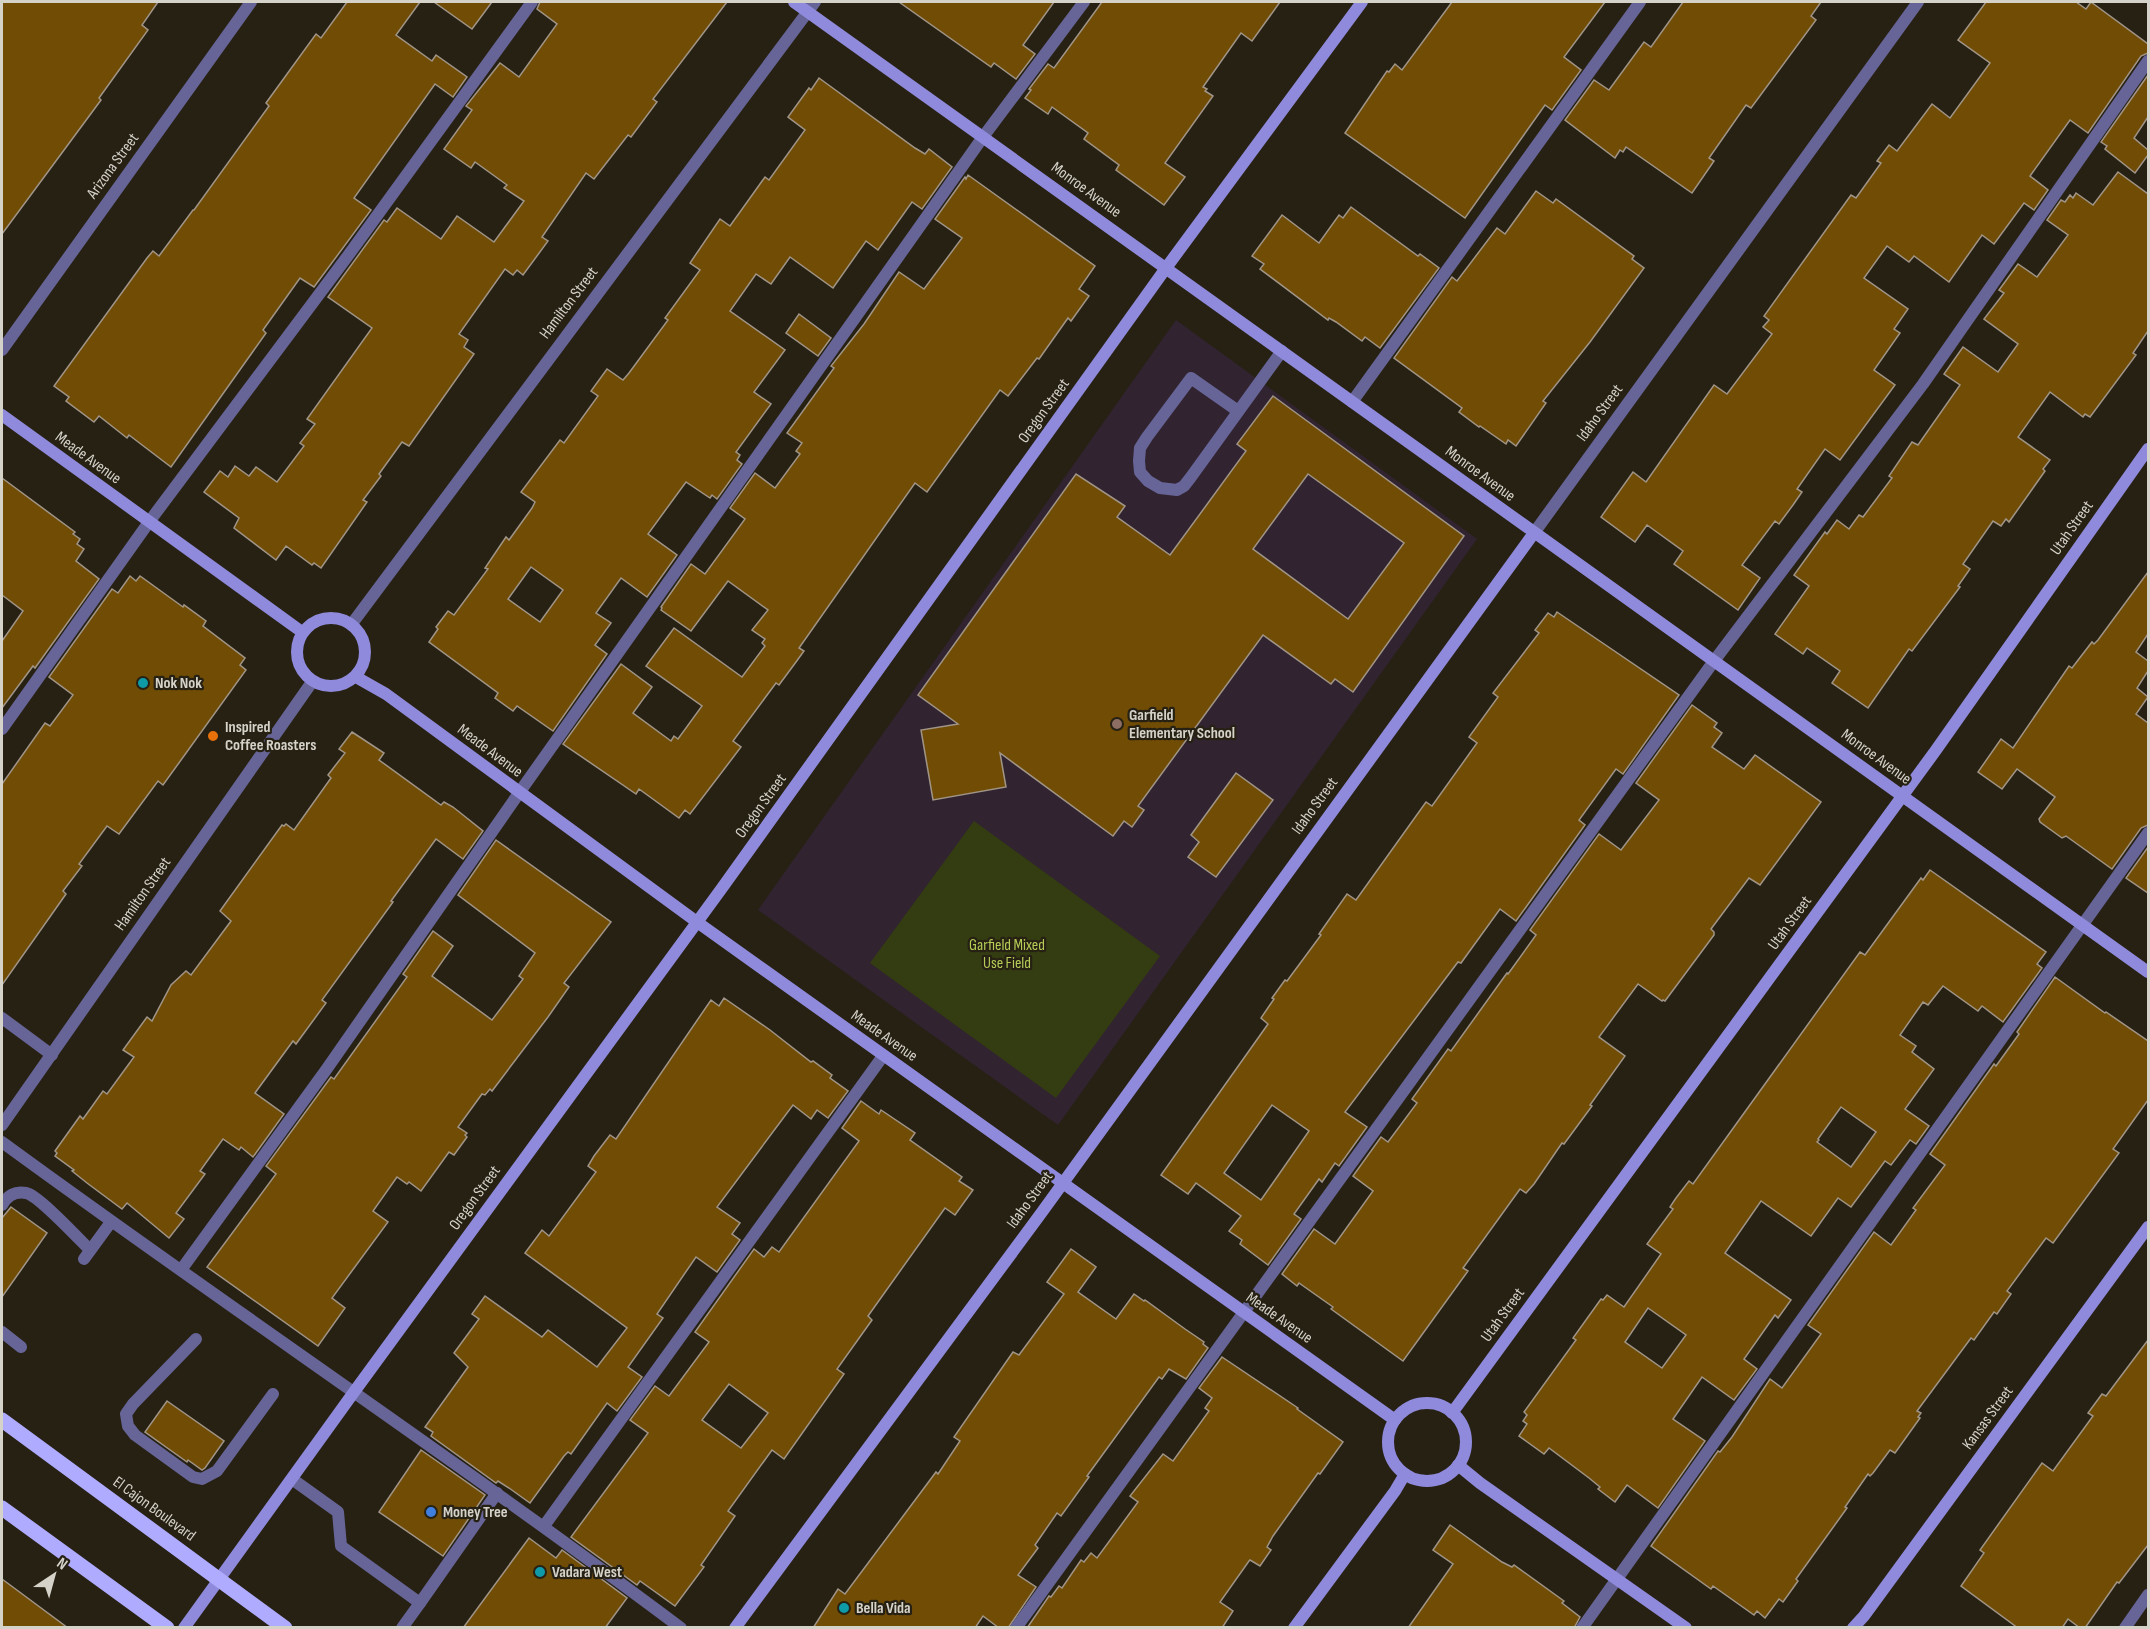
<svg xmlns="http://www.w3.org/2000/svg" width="2150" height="1629" font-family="'Sofia Sans Condensed',sans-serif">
	<rect width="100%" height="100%" fill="#272114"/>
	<polygon fill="#312430" points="1176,320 1477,539 1058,1125 758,910"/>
	<polygon fill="#343c12" points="974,821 1160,956 1056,1098 870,963"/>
	<g fill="#714c05" stroke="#a09587" stroke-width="1.5" fill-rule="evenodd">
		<polygon points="2,2 158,2 142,25 148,30 99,98 101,100 2,234"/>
		<polygon points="347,2 420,2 396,35 432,61 436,55 467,77 453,97 435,84 354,198 371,210 314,287 300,278 263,330 266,333 171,467 129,435 127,438 99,416 94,422 66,401 69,397 54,386 147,258 153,251 159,256 193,210 194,210 269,106 266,103 316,34 321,38"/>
		<polygon points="434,2 492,2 472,29"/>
		<polygon points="540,2 727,2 653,99 657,102 631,137 628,135 594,179 586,173 542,237 548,241 523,275 517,270 513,275 505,269 459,334 468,340 464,347 474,354 409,446 402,442 379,474 381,476 363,500 367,502 321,568 314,563 312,565 286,546 276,560 234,528 239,518 204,492 220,471 228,477 235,466 249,476 256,467 277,482 304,446 300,443 315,424 307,419 372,328 328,297 384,220 387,222 397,208 441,239 457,216 494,242 524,201 504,188 507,185 475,162 471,168 444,149 472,110 466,106 500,63 519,77 557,24 537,9"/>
		<polygon points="899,2 1054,2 1023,45 1035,54 1016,79 994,63 991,67"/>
		<polygon points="1102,2 1280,2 1252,41 1241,33 1203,87 1207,89 1205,91 1213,96 1165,163 1185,177 1164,205 1116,170 1119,165 1084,139 1088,133 1052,107 1048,114 1025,98 1031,90 1029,89 1048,64 1054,68"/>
		<polygon points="1452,2 1605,2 1564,57 1581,70 1552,110 1545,105 1465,218 1345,133 1387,71 1389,72 1395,64 1402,70"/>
		<polygon points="1683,2 1821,2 1811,16 1816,20 1751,108 1746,105 1709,158 1714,161 1692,193 1626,147 1623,152 1620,150 1615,158 1565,120 1594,80 1609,90 1644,42 1651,47"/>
		<polygon points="1986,2 2076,2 2086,9 2091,2 2148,44 2148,53 2141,56 2088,133 2070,120 2030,176 2048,190 2034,210 2024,203 1994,244 1982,235 1949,282 1914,256 1909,262 1887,246 1864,278 1908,309 1894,329 1900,333 1874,370 1895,385 1840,460 1825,449 1797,489 1802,492 1793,505 1779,524 1775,521 1742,565 1760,578 1738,610 1674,564 1683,551 1647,525 1635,542 1601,517 1633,472 1646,482 1714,385 1727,394 1772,334 1763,327 1769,320 1764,316 1851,195 1856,198 1881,163 1877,161 1889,145 1897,151 1932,104 1950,118 1990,63 1958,40"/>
		<polygon points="2148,75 2148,117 2134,138 2148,150 2148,155 2135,173 2105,149 2107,146 2101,142"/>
		<path d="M 819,78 L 915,148 L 925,154 L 929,149 L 952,167 L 922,209 L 912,202 L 878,250 L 866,241 L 833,288 L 790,257 L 771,284 L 756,274 L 730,311 L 785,350 L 754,392 L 771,404 L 736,452 L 740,455 L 737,460 L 742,464 L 717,499 L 712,495 L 710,498 L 686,482 L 648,534 L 677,555 L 647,597 L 621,578 L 596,613 L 611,623 L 595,645 L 607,654 L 553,731 L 517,706 L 513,711 L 495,698 L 498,693 L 429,642 L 438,629 L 436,627 L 448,611 L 454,615 L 488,569 L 485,568 L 506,537 L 509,540 L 532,508 L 535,502 L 521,492 L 560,440 L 564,443 L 598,396 L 591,391 L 607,369 L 623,380 L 629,373 L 668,320 L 665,318 L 700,270 L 690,263 L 720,219 L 730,226 L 765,177 L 769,180 L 805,130 L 788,117 L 809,88 L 811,90 ZM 531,567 L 563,590 L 540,622 L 508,599 Z"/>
		<polygon points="2118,172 2148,194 2148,331 2133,353 2136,355 2090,417 2085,414 2083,417 2050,392 2018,437 2050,460 2043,469 2045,471 2009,522 2006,519 2001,526 1993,521 1963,564 1970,569 1958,586 1960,587 1912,651 1909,649 1868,708 1832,683 1840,671 1807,648 1803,654 1775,634 1809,586 1794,575 1825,532 1827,534 1837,520 1849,529 1859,515 1863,517 1892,478 1889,476 1912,442 1918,445 1960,385 1944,374 1963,347 1998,372 2018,344 1984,319 2004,293 1999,290 2018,264 2037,277 2068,235 2047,220 2061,200 2065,202 2070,195 2073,198 2076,193 2093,205"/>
		<polygon points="968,175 1095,266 1079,289 1089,296 1071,321 1068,318 1039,359 1037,358 1008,396 1000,390 927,492 915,483 799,648 804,651 796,662 779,685 776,683 733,741 741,747 690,814 685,810 679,818 639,789 636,794 563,744 621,664 652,687 633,713 671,741 674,736 678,739 702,706 646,666 674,628 742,677 765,646 762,643 765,639 752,630 768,610 728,581 691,631 661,610 662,608 661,607 691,564 705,574 745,519 730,508 755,473 775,488 800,454 796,451 802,443 787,433 834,368 831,366 864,324 899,272 924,289 962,238 935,219 965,177 966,179"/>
		<polygon points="1536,191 1553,203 1556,199 1634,256 1632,259 1644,268 1590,342 1543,401 1546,403 1516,446 1508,440 1506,444 1480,426 1479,427 1459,412 1462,408 1394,358 1452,277 1457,281 1497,228 1505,234"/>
		<polygon points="1351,207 1418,256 1420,254 1439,268 1380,348 1365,337 1362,341 1336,322 1329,318 1328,320 1260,269 1264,264 1252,256 1282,215 1319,243 1339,215 1343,218"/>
		<polygon points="799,314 831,338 818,356 786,333"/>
		<path d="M 1273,396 L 1464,536 L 1353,692 L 1335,679 L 1331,684 L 1263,635 L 1138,806 L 1144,810 L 1132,827 L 1124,821 L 1113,836 L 1000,753 L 1006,787 L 933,800 L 921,730 L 958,724 L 918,695 L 1076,474 L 1125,506 L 1117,517 L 1170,555 L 1246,451 L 1237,444 ZM 1308,474 L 1404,543 L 1348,619 L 1253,549 Z"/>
		<polygon points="2,478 75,532 73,534 80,539 77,544 84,549 76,561 99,579 35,668 33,666 2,708 2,641 23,611 2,595"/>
		<polygon points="2148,572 2148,634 2136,652 2148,661 2148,671 2137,688 2148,697 2136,714 2148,723 2148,825 2141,828 2112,869 2066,836 2062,838 2040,822 2039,819 2055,797 2017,769 2002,789 1978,772 2001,739 2013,748 2069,666 2072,668 2092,642 2094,644 2098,640"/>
		<polygon points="130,576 136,581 140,576 183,607 184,605 206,621 203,626 245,658 240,665 246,670 163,785 158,781 119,834 107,826 79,864 82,866 63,891 66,894 2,985 2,784 45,723 50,726 73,695 49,677 112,589 118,593"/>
		<path d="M 1557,612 L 1679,695 L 1623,774 L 1616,769 L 1579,820 L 1585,825 L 1516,921 L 1500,909 L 1461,963 L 1458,962 L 1345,1112 L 1367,1127 L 1339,1166 L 1335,1163 L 1322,1182 L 1319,1179 L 1294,1214 L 1301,1219 L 1268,1265 L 1240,1244 L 1242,1240 L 1229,1231 L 1241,1216 L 1196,1183 L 1188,1194 L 1161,1175 L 1268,1024 L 1261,1018 L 1274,999 L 1272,998 L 1285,980 L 1287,981 L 1321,935 L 1319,934 L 1347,894 L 1356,900 L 1426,802 L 1432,806 L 1477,743 L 1469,737 L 1498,697 L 1493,693 L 1539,633 L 1535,630 L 1548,613 L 1554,617 ZM 1272,1105 L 1309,1131 L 1261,1200 L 1224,1173 Z"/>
		<polygon points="1692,705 1717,723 1714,727 1722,733 1712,747 1744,769 1755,755 1821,802 1760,885 1749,878 1711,929 1714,932 1714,935 1665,1001 1663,1000 1662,1001 1638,984 1599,1037 1625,1056 1590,1105 1592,1106 1564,1144 1562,1143 1534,1184 1526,1193 1520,1189 1463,1268 1468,1271 1403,1361 1331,1309 1333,1307 1299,1283 1297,1286 1282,1274 1314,1229 1335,1244 1373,1191 1353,1176 1381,1137 1388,1142 1417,1103 1412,1099 1448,1049 1451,1051 1507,973 1508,974 1536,935 1530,930 1599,834 1621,850 1659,800 1636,783"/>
		<polygon points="352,732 384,753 379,760 441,805 444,802 453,807 483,831 463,859 436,839 391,901 393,902 322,1000 326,1003 296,1044 293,1041 255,1093 284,1114 253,1157 241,1147 239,1150 223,1139 200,1171 205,1174 176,1213 184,1219 169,1238 127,1203 122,1209 87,1183 72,1171 74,1170 55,1156 57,1153 55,1151 80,1116 83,1119 103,1091 107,1094 134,1057 123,1050 147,1017 152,1021 171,985 186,971 191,975 231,921 220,911 282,825 284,826 286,824 294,830 331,778 328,775 345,753 339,749"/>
		<polygon points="1236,773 1273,800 1216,877 1188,857 1199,842 1191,835"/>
		<polygon points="496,840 611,922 564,983 569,987 548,1017 492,1091 490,1089 485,1095 482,1094 458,1127 467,1133 465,1135 467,1137 454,1155 449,1152 421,1191 409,1182 407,1184 397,1177 373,1211 388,1222 332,1298 345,1308 318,1346 207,1267 276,1174 266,1166 331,1077 334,1079 407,977 403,974 433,931 453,946 432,976 492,1020 523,979 519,976 535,953 458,895"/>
		<polygon points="2148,847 2148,893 2126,878"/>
		<path d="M 1930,870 L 2046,952 L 2037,964 L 2042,968 L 2003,1022 L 1982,1006 L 1978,1011 L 1943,986 L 1928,1005 L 1923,1002 L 1900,1035 L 1916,1046 L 1912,1052 L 1934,1069 L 1905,1109 L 1929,1126 L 1916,1144 L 1910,1140 L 1891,1165 L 1885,1161 L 1851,1207 L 1838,1198 L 1811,1236 L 1761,1201 L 1725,1253 L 1791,1300 L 1778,1318 L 1775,1315 L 1744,1359 L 1757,1369 L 1734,1400 L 1702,1377 L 1673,1419 L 1705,1441 L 1658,1508 L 1627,1485 L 1615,1502 L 1598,1489 L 1600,1487 L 1589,1478 L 1549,1448 L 1544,1454 L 1519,1436 L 1527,1424 L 1523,1421 L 1527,1415 L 1524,1412 L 1576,1340 L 1573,1338 L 1601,1299 L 1603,1300 L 1607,1295 L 1624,1307 L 1661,1254 L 1647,1244 L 1673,1209 L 1670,1207 L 1676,1198 L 1689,1181 L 1693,1184 L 1860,952 L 1865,955 L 1921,878 L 1923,880 ZM 1841,1107 L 1876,1132 L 1851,1167 L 1817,1142 L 1819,1140 L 1818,1139 ZM 1648,1308 L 1686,1335 L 1662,1368 L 1625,1342 Z"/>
		<polygon points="2055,977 2105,1013 2106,1012 2148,1041 2148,1100 2113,1149 2119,1153 2053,1243 2046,1238 2007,1291 2011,1294 1997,1314 1994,1312 1974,1340 1971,1338 1917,1411 1921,1413 1918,1417 1920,1418 1895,1453 1890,1450 1873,1473 1870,1476 1868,1474 1845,1507 1847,1508 1796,1579 1798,1581 1783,1602 1779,1599 1765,1618 1757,1611 1754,1615 1713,1586 1711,1589 1651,1546 1718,1451 1720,1452 1732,1437 1770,1379 1782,1388 1821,1334 1808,1325 1874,1232 1891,1245 1916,1210 1913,1208 1945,1165 1930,1154 1994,1064 1996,1066 2019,1034 2017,1032"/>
		<polygon points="724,998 770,1030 811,1062 813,1061 832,1075 830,1078 848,1091 828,1118 817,1110 811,1119 793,1105 717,1207 740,1223 732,1234 740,1240 717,1272 696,1257 657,1314 663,1318 628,1367 642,1377 617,1411 607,1403 571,1454 568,1452 564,1456 530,1503 509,1488 498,1481 496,1483 431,1436 433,1432 425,1427 468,1367 454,1353 479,1319 472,1314 485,1296 542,1337 548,1330 597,1367 627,1328 525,1253 542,1230 549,1236 596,1172 588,1166 594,1156 610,1135 616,1139 711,1000 719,1006"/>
		<path d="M 861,1101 L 879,1114 L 881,1110 L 915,1133 L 910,1140 L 962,1177 L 959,1181 L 973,1190 L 955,1215 L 945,1208 L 868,1316 L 872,1320 L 837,1369 L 844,1374 L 784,1459 L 772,1450 L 728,1511 L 735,1516 L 701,1565 L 704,1567 L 675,1606 L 640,1581 L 637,1585 L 571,1537 L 648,1433 L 630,1420 L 655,1386 L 669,1396 L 709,1342 L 695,1332 L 754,1249 L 764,1257 L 772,1247 L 779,1252 L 859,1141 L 842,1128 ZM 729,1384 L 768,1413 L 741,1448 L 702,1420 Z"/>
		<polygon points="11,1207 47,1233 2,1297 2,1218"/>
		<polygon points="1071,1249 1096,1267 1078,1292 1116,1319 1134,1294 1144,1301 1145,1300 1185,1329 1204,1342 1203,1344 1208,1348 1186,1379 1169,1369 1162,1379 1159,1377 1087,1476 1089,1477 1061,1516 1057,1513 1035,1545 1038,1548 1018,1575 1036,1587 1008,1628 999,1628 983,1616 975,1628 813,1628 838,1589 845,1594 936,1472 938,1474 960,1441 954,1437 1013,1352 1019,1355 1064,1294 1047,1282"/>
		<polygon points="2148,1340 2148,1545 2119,1583 2117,1582 2085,1628 2080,1628 2068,1619 2062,1628 2018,1628 1961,1586 1984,1553 1980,1550 2042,1463 2053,1471 2093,1416 2088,1413 2102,1394 2106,1396"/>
		<polygon points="1222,1357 1298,1408 1297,1409 1343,1442 1320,1474 1318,1473 1273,1536 1267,1547 1271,1550 1260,1566 1250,1560 1249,1561 1220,1602 1233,1611 1222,1628 1027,1628 1049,1596 1051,1597 1059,1586 1062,1588 1081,1560 1084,1562 1091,1553 1097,1558 1138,1502 1130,1496 1163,1454 1173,1461 1209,1411 1205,1408 1212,1398 1199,1388"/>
		<polygon points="167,1401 224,1441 205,1468 202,1470 188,1460 187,1462 145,1432"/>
		<polygon points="421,1450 485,1495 443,1556 379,1512"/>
		<polygon points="1450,1525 1502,1562 1512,1567 1514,1565 1564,1601 1562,1603 1580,1617 1574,1628 1408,1628 1453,1564 1433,1550"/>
		<polygon points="529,1538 556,1558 562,1550 627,1598 605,1628 463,1628"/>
		<polygon points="2,1579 68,1628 2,1628"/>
	</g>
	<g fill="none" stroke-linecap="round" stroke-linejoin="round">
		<g stroke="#676597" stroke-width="12">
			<polyline points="1352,402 1640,2"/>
			<polyline points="1238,411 1191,378 1147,437 1140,448 1139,461 1140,472 1148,481 1160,488 1177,490 1184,486 1191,477 1282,351"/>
			<polyline points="2,729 149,522 347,257 532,2"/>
			<polyline points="2,1018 52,1055"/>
			<path d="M 2,1142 C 226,1306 458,1461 681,1628"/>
			<path d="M 2,1205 C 7,1196 15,1191 26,1193 C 38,1195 79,1239 90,1250"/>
			<polyline points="84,1259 111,1222"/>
			<polyline points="181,1270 326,1070 519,793 983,137 1084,2"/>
			<polyline points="2,1332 21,1347"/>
			<polyline points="196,1339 133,1404 126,1414 128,1426 135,1435 193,1477 202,1479 217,1471 273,1394"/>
			<polyline points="292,1479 338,1512 341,1546 420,1603 497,1493"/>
			<polyline points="544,1526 883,1056"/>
			<polyline points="402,1628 420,1603"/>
			<polyline points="1016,1628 1714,661 1923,384 2148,61"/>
			<polyline points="1582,1628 2148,833"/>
			<polyline points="2125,1628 2148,1595"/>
		</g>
		<g stroke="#676597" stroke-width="12">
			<polyline points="2,350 251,2"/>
			<polyline points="1534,533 1918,2"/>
			<polyline points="351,625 815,2"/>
			<polyline points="2,1125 312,682"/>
		</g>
		<g stroke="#8f8adb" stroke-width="12">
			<polyline points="794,2 2148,972"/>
			<polyline points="2,415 302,632"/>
			<circle cx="331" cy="652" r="34"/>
			<polyline points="356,677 386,694 697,922 1395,1420"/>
			<circle cx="1427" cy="1442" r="39"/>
			<polyline points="1452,1413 1936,750 2148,449"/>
			<polyline points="1458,1465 1480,1483 1686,1628"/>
			<polyline points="184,1628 354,1392 722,888 1166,268 1362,2"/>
			<polyline points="735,1628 1042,1212 1534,533"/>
			<polyline points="1294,1628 1395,1491 1405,1474"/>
			<polyline points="1853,1628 1864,1616 2148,1227"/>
		</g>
		<g stroke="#afabff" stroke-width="15">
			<polyline points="2,1420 285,1628"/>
			<polyline points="2,1508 167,1628"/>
		</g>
	</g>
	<g fill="#0f9aa8" stroke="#272114" stroke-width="2">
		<circle cx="143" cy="683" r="6"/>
		<circle cx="540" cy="1572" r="6"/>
		<circle cx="844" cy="1608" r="6"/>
	</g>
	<circle fill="#8d6e63" stroke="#272114" stroke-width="2" cx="1117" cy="724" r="6"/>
	<circle fill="#e8710a" stroke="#272114" stroke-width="2" cx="213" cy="736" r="6"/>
	<circle fill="#3f7fe0" stroke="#272114" stroke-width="2" cx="431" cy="1512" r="6"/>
	<g text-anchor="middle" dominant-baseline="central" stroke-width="4.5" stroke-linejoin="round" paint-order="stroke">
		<g font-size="16" fill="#d5d2c9" stroke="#272114">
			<text transform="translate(113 166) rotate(-54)">Arizona Street</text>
			<text transform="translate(1086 190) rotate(36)">Monroe Avenue</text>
			<text transform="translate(569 303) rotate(-53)">Hamilton Street</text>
			<text transform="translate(1044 411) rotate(-54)">Oregon Street</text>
			<text transform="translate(1600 413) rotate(-54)">Idaho Street</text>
			<text transform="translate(88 458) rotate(36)">Meade Avenue</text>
			<text transform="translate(1480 474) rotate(36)">Monroe Avenue</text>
			<text transform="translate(2072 528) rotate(-55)">Utah Street</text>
			<text transform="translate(490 751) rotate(37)">Meade Avenue</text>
			<text transform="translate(1876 757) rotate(36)">Monroe Avenue</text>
			<text transform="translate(761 806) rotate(-54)">Oregon Street</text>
			<text transform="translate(1315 806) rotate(-54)">Idaho Street</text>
			<text transform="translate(143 894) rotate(-55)">Hamilton Street</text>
			<text transform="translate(1790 923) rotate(-54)">Utah Street</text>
			<text transform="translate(884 1036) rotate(35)">Meade Avenue</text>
			<text transform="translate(475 1198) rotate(-54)">Oregon Street</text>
			<text transform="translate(1030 1200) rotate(-54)">Idaho Street</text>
			<text transform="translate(1503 1315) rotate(-54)">Utah Street</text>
			<text transform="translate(1279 1318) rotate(35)">Meade Avenue</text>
			<text transform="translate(1988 1418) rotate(-54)">Kansas Street</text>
			<text transform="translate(154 1509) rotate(36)">El Cajon Boulevard</text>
		</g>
		<g font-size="16" font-weight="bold" fill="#d5d2c9" stroke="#272114" text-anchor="start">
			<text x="155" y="683">Nok Nok</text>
			<text x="1129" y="715">Garfield<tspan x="1129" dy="18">Elementary School</tspan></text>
			<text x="225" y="727">Inspired<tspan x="225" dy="18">Coffee Roasters</tspan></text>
			<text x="443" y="1512">Money Tree</text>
			<text x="552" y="1572">Vadara West</text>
			<text x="856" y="1608">Bella Vida</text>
		</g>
		<g font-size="16" fill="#b5cc57" stroke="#272114">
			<text x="1007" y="945">Garfield Mixed<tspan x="1007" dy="18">Use Field</tspan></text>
		</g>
	</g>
	<rect width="2150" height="1629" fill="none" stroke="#d5d2c9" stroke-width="6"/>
	<g transform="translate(54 1575) rotate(36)" stroke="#272114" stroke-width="4.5" paint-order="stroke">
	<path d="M0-4.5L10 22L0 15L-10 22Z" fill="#d5d2c9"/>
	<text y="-9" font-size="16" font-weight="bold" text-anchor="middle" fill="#d5d2c9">N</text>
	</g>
</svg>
